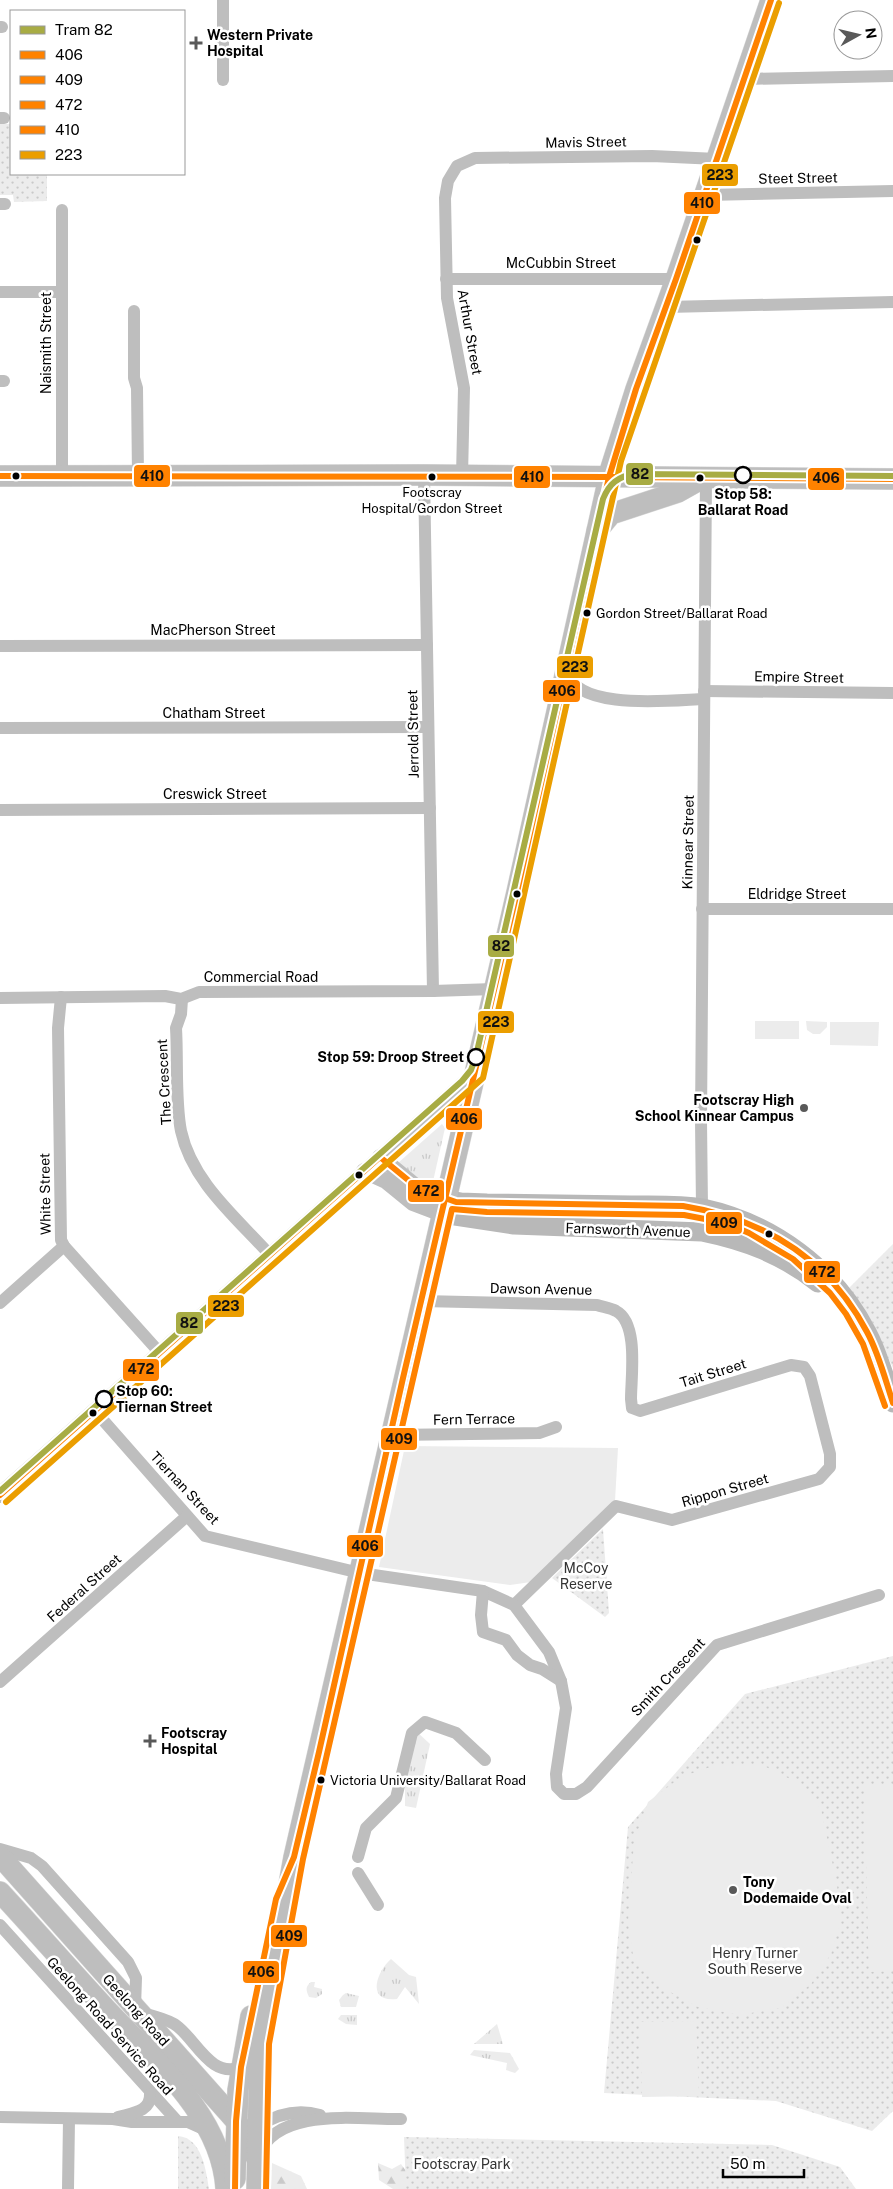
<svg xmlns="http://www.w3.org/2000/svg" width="893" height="2189" font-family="'Public Sans',sans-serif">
	<defs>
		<pattern id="grass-tufts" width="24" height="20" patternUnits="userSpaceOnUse" patternTransform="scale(1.25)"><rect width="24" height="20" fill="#ececec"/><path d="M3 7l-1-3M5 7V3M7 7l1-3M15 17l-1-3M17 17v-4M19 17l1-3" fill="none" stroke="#c9c9c9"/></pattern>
		<pattern id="forest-firs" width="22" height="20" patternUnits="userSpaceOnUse" patternTransform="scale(1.25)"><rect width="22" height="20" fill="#ececec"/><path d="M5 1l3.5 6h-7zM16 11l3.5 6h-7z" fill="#c9c9c9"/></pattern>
		<pattern id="park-dots" width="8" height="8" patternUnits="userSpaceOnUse" patternTransform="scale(1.25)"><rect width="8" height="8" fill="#ececec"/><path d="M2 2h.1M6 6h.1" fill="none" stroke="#c9c9c9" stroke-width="1.8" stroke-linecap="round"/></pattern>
	</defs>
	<rect width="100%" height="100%" fill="#fff"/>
	<g fill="url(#grass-tufts)">
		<polygon points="442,1124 445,1128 432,1186 427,1186 398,1163"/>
		<polygon points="416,1731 430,1744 416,1808 405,1806 405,1783"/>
		<path d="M 391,1959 L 409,1975 L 416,1977 L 419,2004 L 405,1987 L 397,1999 C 366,2003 376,1972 391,1959 Z"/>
		<path d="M 311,1982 L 315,1982 L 314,1987 L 322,1989 L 322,1994 L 316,1998 L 309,1997 C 306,1990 305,1987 311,1982 Z"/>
		<polygon points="346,1993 359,1996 356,2007 341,2007 339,2000 343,1995"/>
		<polygon points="341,2015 357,2015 357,2025 346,2024 338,2019"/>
		<polygon points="497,2024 503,2044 474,2044"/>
		<polygon points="474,2050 510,2053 519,2069 515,2073 506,2070 507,2063 470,2055"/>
	</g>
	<g fill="url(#forest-firs)">
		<polygon points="272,2163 301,2176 307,2189 271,2189"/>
		<polygon points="378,2163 392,2169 401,2164 406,2171 463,2189 393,2189 379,2180"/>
	</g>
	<g fill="url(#park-dots)">
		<polygon points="0,124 11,124 11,174 47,174 47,201 14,202 13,195 0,195"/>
		<polygon points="893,1244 893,1368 872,1322 849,1288"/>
		<polygon points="603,1529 609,1613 605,1617 552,1578"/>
		<polygon points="893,1656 893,2111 872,2131 776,2101 604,2093 628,1827 745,1694"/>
		<path d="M 178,2136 C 202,2138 206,2170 209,2189 L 178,2189 Z"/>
		<polygon points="404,2137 772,2145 840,2167 856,2189 406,2189"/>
	</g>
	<g fill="#ececec">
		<rect x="755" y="1021" width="44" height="18"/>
		<polygon points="806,1021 827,1022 827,1027 820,1034 813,1034 807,1030"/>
		<polygon points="830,1022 879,1022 878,1046 830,1045"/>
		<polygon points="405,1446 618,1448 615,1501 531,1582 510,1585 379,1567"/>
		<polygon points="719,1764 760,1764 798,1783 821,1809 837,1885 840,1925 831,1954 811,1984 781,2008 739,2015 698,2007 661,1987 633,1955 628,1923 634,1842 648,1802 681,1777"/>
		<polygon points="864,1784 893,1784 893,1971 869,1972"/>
		<polygon points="696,2021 699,2096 642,2097 640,2022"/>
	</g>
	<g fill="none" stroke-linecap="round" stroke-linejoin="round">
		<g stroke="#dbdbdb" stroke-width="22">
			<g id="primary">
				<polyline points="0,476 424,475 893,479"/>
				<polyline points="597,531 611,514 678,492 703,478"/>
			</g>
		</g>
		<g stroke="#dbdbdb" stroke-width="22">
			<g id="trunk">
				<polyline points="0,1856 236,2121 250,2141 256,2157"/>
				<path d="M 0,1892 C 36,1931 71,1971 107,2010 C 154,2060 222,2116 226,2189"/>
				<polyline points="235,2179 238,2090 251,2016"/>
				<polyline points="257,2189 260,2043 294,1857 517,892 611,468 636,389 676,279 771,0"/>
			</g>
		</g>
		<g stroke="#bebebe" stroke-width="12">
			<polyline points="223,0 223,80"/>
			<polyline points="0,27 2,27"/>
			<polyline points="745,79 893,76"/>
			<polyline points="0,118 4,118"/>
			<polyline points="705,195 893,191"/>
			<polyline points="0,204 5,204"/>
			<polyline points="446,279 676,279"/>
			<polyline points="0,292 61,292"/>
			<polyline points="666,307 893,302"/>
			<polyline points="134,311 134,378 137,388 138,476"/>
			<polyline points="0,381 4,381"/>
			<polyline points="424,475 433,991"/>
			<polyline points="62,476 62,210"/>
			<polyline points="462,476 464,388 447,298 445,198 448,181 457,166 475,158 652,156 717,159"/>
			<polyline points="0,646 427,645"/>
			<path d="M 567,670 C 574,712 673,700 704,699"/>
			<polyline points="704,691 893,693"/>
			<polyline points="0,728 428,727"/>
			<polyline points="0,810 430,808"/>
			<polyline points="702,909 893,909"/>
			<polyline points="61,997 58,1028 61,1240 64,1246 160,1353"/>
			<polyline points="0,998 165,996 181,999 199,992 433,991 494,989"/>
			<path d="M 182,999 L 181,1014 L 176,1028 C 178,1060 175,1101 181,1131 C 192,1182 237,1218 270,1255"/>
			<polyline points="702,1208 701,1121 706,477"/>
			<path d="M 422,1301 L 597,1305 C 603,1307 611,1308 616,1311 C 639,1323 631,1377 631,1399 L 632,1408 L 640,1411 L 791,1365 L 804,1367 L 810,1376 L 830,1454 L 830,1467 L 819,1479 L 672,1520 L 616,1506 L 514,1605"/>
			<polyline points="0,1303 64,1246"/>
			<polyline points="95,1411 205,1536 360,1573 483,1591 514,1605 549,1652 561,1681 566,1708 556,1774 557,1787 564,1794 576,1794 587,1787 717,1645 879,1595"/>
			<polyline points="391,1435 539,1433 556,1427"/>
			<polyline points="483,1591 481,1615 483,1632 506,1640 517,1655 530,1665 542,1669 561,1681"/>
			<polyline points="0,1682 187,1516"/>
			<polyline points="0,1849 31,1858 42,1866 128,1962 136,1978 135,2007"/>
			<polyline points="358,1857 366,1828 396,1798 412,1733 425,1722 456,1733 485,1760"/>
			<polyline points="358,1873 378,1905"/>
			<polyline points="0,1925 178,2122"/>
			<path d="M 144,2013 C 154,2017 168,2019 177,2026 C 196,2040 211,2079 241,2067"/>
			<polyline points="0,2117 113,2119 132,2122 188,2122 208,2131"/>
			<path d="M 118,2117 C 132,2113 151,2112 150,2094"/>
			<path d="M 259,2126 C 277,2114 298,2109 320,2115"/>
			<path d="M 259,2154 C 279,2106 360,2120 401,2119"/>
			<polyline points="68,2189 69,2119"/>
		</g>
		<g stroke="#bebebe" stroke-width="16">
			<polyline points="380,1157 419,1189 445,1199"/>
			<polyline points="364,1171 386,1181 413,1203 442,1214"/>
			<polyline points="0,1495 475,1074"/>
		</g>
		<g stroke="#b8b8b8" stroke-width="19">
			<path d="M 445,1199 L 461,1202 L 487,1203 C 535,1204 583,1204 631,1205 C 655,1205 679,1204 703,1208 C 772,1223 834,1268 867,1332 C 879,1354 885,1379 893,1403"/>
			<path d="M 442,1214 L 514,1225 L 702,1232 C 746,1241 783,1255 818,1283"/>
		</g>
		<use href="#primary" stroke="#bebebe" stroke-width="21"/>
		<use href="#trunk" stroke="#bebebe" stroke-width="21"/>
		<g stroke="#fff" stroke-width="10">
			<g id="bus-1">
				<polyline points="609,477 893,479"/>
				<polyline points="235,2189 236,2121 241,2067 276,1899 294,1857 319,1752 403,1378 517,892 609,477"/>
			</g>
		</g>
		<g stroke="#fff" stroke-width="10">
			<polyline id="bus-2" points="266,2189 269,2044 303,1859 452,1209 487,1212 684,1215 726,1223 749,1233 793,1259 830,1293 846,1314 863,1344 885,1406"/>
		</g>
		<g stroke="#fff" stroke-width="10">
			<path id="bus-3" d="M 0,1495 L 380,1157 L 419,1189 L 456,1202 L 683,1206 C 764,1219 828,1258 867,1332 C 879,1354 885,1379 893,1403"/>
		</g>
		<g stroke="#fff" stroke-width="10">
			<g id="bus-4">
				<polyline points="0,476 609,477"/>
				<polyline points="609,477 636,389 676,279 771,0"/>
			</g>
		</g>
		<g stroke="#fff" stroke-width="10">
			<polyline id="bus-5" points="6,1502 483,1078 621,461 779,3"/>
		</g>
		<use href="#bus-1" stroke="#ff8200" stroke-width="6"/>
		<use href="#bus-2" stroke="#ff8200" stroke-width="6"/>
		<use href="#bus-3" stroke="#ff8200" stroke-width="6"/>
		<use href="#bus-4" stroke="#ff8200" stroke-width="6"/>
		<use href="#bus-5" stroke="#eb9e00" stroke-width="6"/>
		<g stroke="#fff" stroke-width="10">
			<path id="tram-1" d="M 0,1491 L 462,1081 L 471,1070 L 476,1056 L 603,499 C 609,484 618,476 635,474 L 893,476"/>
		</g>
		<use href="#tram-1" stroke="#a8ac44" stroke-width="6"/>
	</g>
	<g fill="#595959" stroke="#fff" stroke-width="2">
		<path d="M193.5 35.5h5v5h5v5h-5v5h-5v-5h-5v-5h5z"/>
		<circle cx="804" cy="1108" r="5"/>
		<path d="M147.5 1733.5h5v5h5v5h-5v5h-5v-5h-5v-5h5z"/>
		<circle cx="733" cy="1890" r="5"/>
	</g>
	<g fill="#000" stroke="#fff" stroke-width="2">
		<circle cx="697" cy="240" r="4.5"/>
		<circle cx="16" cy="476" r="4.5"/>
		<circle cx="432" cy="477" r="4.5"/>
		<circle cx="700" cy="478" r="4.5"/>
		<circle cx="587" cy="613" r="4.5"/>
		<circle cx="517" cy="894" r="4.5"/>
		<circle cx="359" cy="1175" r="4.5"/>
		<circle cx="769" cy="1234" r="4.5"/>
		<circle cx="93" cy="1413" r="4.5"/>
		<circle cx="321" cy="1780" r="4.5"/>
	</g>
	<g fill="#fff" stroke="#000" stroke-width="2.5">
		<circle cx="743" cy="475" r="8"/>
		<circle cx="476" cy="1057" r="8"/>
		<circle cx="104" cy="1399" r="8"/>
	</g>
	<g text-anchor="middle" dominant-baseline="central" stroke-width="5" stroke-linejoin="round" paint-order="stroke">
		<g font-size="13" fill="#000" stroke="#fff" text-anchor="start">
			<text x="432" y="492" text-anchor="middle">Footscray<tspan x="432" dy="16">Hospital/Gordon Street</tspan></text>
			<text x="596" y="613">Gordon Street/Ballarat Road</text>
			<text x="330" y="1780">Victoria University/Ballarat Road</text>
		</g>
		<g font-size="14" font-weight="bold" fill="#000" stroke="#fff" text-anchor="start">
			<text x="207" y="35">Western Private<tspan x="207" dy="16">Hospital</tspan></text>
			<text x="794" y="1100" text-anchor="end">Footscray High<tspan x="794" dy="16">School Kinnear Campus</tspan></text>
			<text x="161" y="1733">Footscray<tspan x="161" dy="16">Hospital</tspan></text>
			<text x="743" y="1882">Tony<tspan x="743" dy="16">Dodemaide Oval</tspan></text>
		</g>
		<g font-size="14" fill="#000" stroke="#fff">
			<text transform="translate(586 142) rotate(-1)">Mavis Street</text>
			<text transform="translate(798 178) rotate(-1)">Steet Street</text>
			<text x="561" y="263">McCubbin Street</text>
			<text transform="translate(470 332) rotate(80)">Arthur Street</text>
			<text transform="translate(46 343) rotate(-90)">Naismith Street</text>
			<text x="213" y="630">MacPherson Street</text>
			<text transform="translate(799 677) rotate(1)">Empire Street</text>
			<text x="214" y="713">Chatham Street</text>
			<text transform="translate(413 734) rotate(-91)">Jerrold Street</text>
			<text x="215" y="794">Creswick Street</text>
			<text transform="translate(688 842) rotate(-89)">Kinnear Street</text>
			<text x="797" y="894">Eldridge Street</text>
			<text x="261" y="977">Commercial Road</text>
			<text transform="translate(164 1082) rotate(-93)">The Crescent</text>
			<text transform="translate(45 1194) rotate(-91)">White Street</text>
			<text transform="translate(628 1230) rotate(2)">Farnsworth Avenue</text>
			<text transform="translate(541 1289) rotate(1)">Dawson Avenue</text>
			<text transform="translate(713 1373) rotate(-17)">Tait Street</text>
			<text transform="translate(474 1419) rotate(-1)">Fern Terrace</text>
			<text transform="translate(185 1488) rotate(47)">Tiernan Street</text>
			<text transform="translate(725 1490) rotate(-16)">Rippon Street</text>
			<text transform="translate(84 1588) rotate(-42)">Federal Street</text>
			<text transform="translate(668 1677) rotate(-47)">Smith Crescent</text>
			<text transform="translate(136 2010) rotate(48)">Geelong Road</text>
			<text transform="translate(110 2026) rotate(48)">Geelong Road Service Road</text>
		</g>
		<g font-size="14" font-weight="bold" fill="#000" stroke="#fff">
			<text x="743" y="494">Stop 58:<tspan x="743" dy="16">Ballarat Road</tspan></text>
			<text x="464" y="1057" text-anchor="end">Stop 59: Droop Street</text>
			<text x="116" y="1391" text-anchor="start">Stop 60:<tspan x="116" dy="16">Tiernan Street</tspan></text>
		</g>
		<g font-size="14" fill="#333" stroke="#fff">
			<text x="586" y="1568">McCoy<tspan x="586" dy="16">Reserve</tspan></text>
			<text x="755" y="1953">Henry Turner<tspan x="755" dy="16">South Reserve</tspan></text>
			<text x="462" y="2164">Footscray Park</text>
		</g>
	</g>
	<g stroke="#fff" stroke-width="2">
		<rect x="701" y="163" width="38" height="24" rx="5" fill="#eb9e00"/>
		<rect x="683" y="191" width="38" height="24" rx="5" fill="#ff8200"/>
		<rect x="625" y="462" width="29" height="24" rx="5" fill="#a8ac44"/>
		<rect x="133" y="464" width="38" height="24" rx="5" fill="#ff8200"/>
		<rect x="513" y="465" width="38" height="24" rx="5" fill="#ff8200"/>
		<rect x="807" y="467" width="38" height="24" rx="5" fill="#ff8200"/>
		<rect x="556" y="655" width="38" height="24" rx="5" fill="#eb9e00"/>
		<rect x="542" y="679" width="39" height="24" rx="5" fill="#ff8200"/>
		<rect x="487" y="934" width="28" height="24" rx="5" fill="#a8ac44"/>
		<rect x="477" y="1010" width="38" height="24" rx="5" fill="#eb9e00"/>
		<rect x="445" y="1107" width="38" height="24" rx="5" fill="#ff8200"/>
		<rect x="407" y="1179" width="38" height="24" rx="5" fill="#ff8200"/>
		<rect x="705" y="1211" width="38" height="24" rx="5" fill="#ff8200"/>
		<rect x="803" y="1260" width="38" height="24" rx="5" fill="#ff8200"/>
		<rect x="207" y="1294" width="38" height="24" rx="5" fill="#eb9e00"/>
		<rect x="175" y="1311" width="29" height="24" rx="5" fill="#a8ac44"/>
		<rect x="122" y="1358" width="38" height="24" rx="5" fill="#ff8200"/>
		<rect x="380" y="1427" width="38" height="24" rx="5" fill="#ff8200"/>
		<rect x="346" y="1534" width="38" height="24" rx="5" fill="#ff8200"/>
		<rect x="270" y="1924" width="38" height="24" rx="5" fill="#ff8200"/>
		<rect x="242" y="1960" width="38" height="24" rx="5" fill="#ff8200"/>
	</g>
	<g font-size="14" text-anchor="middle" font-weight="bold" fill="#111">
		<text x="720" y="180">223</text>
		<text x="702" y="208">410</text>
		<text x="640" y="479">82</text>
		<text x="152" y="481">410</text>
		<text x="532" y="482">410</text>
		<text x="826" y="483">406</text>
		<text x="575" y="672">223</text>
		<text x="562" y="696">406</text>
		<text x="501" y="951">82</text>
		<text x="496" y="1027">223</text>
		<text x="464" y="1124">406</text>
		<text x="426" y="1196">472</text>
		<text x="724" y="1228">409</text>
		<text x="822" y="1277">472</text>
		<text x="226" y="1311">223</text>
		<text x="189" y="1328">82</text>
		<text x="141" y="1374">472</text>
		<text x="399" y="1444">409</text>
		<text x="365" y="1551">406</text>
		<text x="289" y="1941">409</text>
		<text x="261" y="1977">406</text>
	</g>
	<rect x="10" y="10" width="175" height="165" fill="#ffffff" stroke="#999999"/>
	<rect x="20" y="26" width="25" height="8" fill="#a8ac44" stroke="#999999"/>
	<text x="55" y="35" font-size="15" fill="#000000">Tram 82</text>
	<rect x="20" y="51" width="25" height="8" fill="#ff8200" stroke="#999999"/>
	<text x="55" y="60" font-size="15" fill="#000000">406</text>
	<rect x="20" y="76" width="25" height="8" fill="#ff8200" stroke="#999999"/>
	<text x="55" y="85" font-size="15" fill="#000000">409</text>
	<rect x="20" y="101" width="25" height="8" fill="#ff8200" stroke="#999999"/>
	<text x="55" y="110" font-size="15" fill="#000000">472</text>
	<rect x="20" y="126" width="25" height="8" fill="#ff8200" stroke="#999999"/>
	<text x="55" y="135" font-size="15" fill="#000000">410</text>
	<rect x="20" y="151" width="25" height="8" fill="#eb9e00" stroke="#999999"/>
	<text x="55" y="160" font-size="15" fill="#000000">223</text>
	<g transform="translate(858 35) rotate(82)"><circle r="24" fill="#ffffff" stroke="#999999"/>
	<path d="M0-4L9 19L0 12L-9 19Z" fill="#595959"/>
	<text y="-8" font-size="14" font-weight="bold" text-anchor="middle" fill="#000000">N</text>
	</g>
	<path d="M723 2169v8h81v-8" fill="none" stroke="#000000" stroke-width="2.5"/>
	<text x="730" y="2169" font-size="15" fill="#000000" stroke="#ffffff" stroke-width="4" paint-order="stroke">50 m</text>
</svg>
